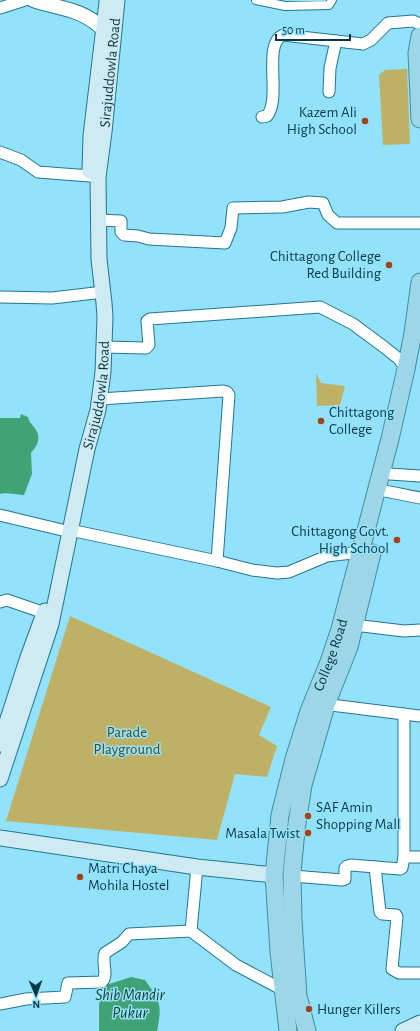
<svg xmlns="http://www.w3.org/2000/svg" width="420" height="1031" font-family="'Alegreya Sans',sans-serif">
	<rect width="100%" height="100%" fill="#93e2fb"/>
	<g fill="#beb165">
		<polygon points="407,69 410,144 383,145 379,75 385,70"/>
		<polygon points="316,373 321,383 345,386 340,405 317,406"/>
		<polygon points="70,616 271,707 259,735 277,746 267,777 235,774 217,840 6,821"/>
	</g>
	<g fill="#41a375">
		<path d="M 21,414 L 28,417 C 29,422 31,423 34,427 C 42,437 38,445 31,453 L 32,474 L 24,495 C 17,495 6,492 0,494 L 0,418 L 20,418 Z"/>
		<path d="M 131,977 L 145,980 C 161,1002 162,1005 157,1031 L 99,1031 L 99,1004 L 106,985 Z"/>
	</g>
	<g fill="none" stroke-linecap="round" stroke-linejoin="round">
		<g stroke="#22768d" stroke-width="10">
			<polyline id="pedestrian" points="256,0 285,6 329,5 332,0"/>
		</g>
		<g stroke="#22768d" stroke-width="13">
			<g id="minor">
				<polyline points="0,8 25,0"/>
				<polyline points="329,92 330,68 336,41"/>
				<path d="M 262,117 L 267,116 C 282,98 262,44 283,35 L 363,44 L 371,40 L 388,23 L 413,21 L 420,24"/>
				<polyline points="0,152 21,160 38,172 90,176"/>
				<polyline points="98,220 121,221 121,232 124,235 138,236 149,239 225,243 231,228 233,208 282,207 309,202 323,203 328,215 337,223 420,223"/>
				<polyline points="0,297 52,298 95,293"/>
				<polyline points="104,347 146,348 149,345 147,321 150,319 320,307 353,324 384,347 399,359 406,369"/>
				<polyline points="100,399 223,391 227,392 229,395 217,561"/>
				<polyline points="390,474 420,476"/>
				<polyline points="385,491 420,498"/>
				<polyline points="0,515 62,530"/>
				<polyline points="70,530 217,561 252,570 277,573 289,572 327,556 352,553 360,555"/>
				<polyline points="0,602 7,600 39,611"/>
				<polyline points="354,625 404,631 420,630"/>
				<polyline points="327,702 331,705 420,716"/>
				<polyline points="404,857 404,714"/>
				<polyline points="375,867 380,912 382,914 396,915 397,917 392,969 399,973 420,973"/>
				<polyline points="292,874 293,876 342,880 345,879 345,868 347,866 351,865 400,869 402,868 404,857 420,857"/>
				<polyline points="191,931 197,867"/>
				<path d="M 0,1004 L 26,999 L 65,997 L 68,983 L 102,982 C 109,974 101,962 105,953 L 122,942 L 129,934 L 191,931 L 236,965 L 283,990"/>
			</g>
		</g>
		<g stroke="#22768d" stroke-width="16">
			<path id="tertiary" d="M 33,0 C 59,9 82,8 104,30"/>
		</g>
		<g stroke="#22768d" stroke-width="17">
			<g id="secondary">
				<polyline points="90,171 91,136 107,2"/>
				<polyline points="0,744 27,660 45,611"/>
				<path id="s1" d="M 0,779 L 51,624 L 87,449 L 98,410 L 103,372 L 105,317 L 104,303 L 99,259 L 98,177 L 104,132 L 117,0"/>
				<polyline points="0,838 197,867 274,875"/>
				<polyline points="403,1031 420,1023"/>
			</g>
		</g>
		<g stroke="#3e8da4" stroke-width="19">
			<g id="primary">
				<polyline points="420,36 417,53 420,119"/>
				<path id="s2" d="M 288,1031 L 279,952 L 274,875 L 280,815 L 294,759 L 309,711 L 329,662 L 340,629 L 390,439 L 406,369 L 413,333 L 420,282"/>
				<polyline points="307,1031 298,996 293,920 292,873 296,830 303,785 327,702 349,647 372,553"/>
			</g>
		</g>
		<use href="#pedestrian" stroke="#fff" stroke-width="8"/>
		<use href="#minor" stroke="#fff" stroke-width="11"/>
		<use href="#tertiary" stroke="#fff" stroke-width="14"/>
		<use href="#secondary" stroke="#ceeaf3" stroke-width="15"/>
		<use href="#primary" stroke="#9dd6e7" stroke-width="17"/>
	</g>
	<g fill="#a74119" stroke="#93e2fb" stroke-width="1.5">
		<circle cx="365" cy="121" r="4"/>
		<circle cx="389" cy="265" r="4"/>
		<circle cx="321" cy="421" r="4"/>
		<circle cx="397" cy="540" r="4"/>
		<circle cx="308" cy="816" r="4"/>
		<circle cx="308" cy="833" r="4"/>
		<circle cx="80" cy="877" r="4"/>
		<circle cx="309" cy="1009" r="4"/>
	</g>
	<g text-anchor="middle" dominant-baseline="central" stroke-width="3" stroke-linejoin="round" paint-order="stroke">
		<g font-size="15" fill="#093946" stroke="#93e2fb">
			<text stroke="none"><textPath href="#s1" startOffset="721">Sirajuddowla Road</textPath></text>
			<text stroke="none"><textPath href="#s1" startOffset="397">Sirajuddowla Road</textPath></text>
			<text stroke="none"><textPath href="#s2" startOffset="385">College Road</textPath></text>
		</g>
		<g font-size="15" fill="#093946" stroke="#93e2fb" text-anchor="end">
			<text x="357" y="112">Kazem Ali<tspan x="357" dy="17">High School</tspan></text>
			<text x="381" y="256">Chittagong College<tspan x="381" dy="17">Red Building</tspan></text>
			<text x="329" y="412" text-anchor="start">Chittagong<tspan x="329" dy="17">College</tspan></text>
			<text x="389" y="531">Chittagong Govt.<tspan x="389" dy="17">High School</tspan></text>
			<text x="316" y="807" text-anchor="start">SAF Amin<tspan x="316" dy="17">Shopping Mall</tspan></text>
			<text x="300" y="833">Masala Twist</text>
			<text x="88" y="868" text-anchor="start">Matri Chaya<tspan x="88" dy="17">Mohila Hostel</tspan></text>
			<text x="317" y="1009" text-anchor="start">Hunger Killers</text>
		</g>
		<g font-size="15" fill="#4d461e" stroke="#93e2fb">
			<text x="127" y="732">Parade<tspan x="127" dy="17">Playground</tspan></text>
		</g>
		<g font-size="16" font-style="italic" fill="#113b27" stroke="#93e2fb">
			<text x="130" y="995">Shib Mandir<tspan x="130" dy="18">Pukur</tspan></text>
		</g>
	</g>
	<g transform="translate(36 995) rotate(178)" stroke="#93e2fb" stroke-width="3" paint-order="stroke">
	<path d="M0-3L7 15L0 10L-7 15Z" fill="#093946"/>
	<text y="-6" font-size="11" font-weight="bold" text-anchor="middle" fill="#093946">N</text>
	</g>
	<path d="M276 34v6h74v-6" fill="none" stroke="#093946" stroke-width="2"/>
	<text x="282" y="34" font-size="12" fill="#093946" stroke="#93e2fb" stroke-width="3" paint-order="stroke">50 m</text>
</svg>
